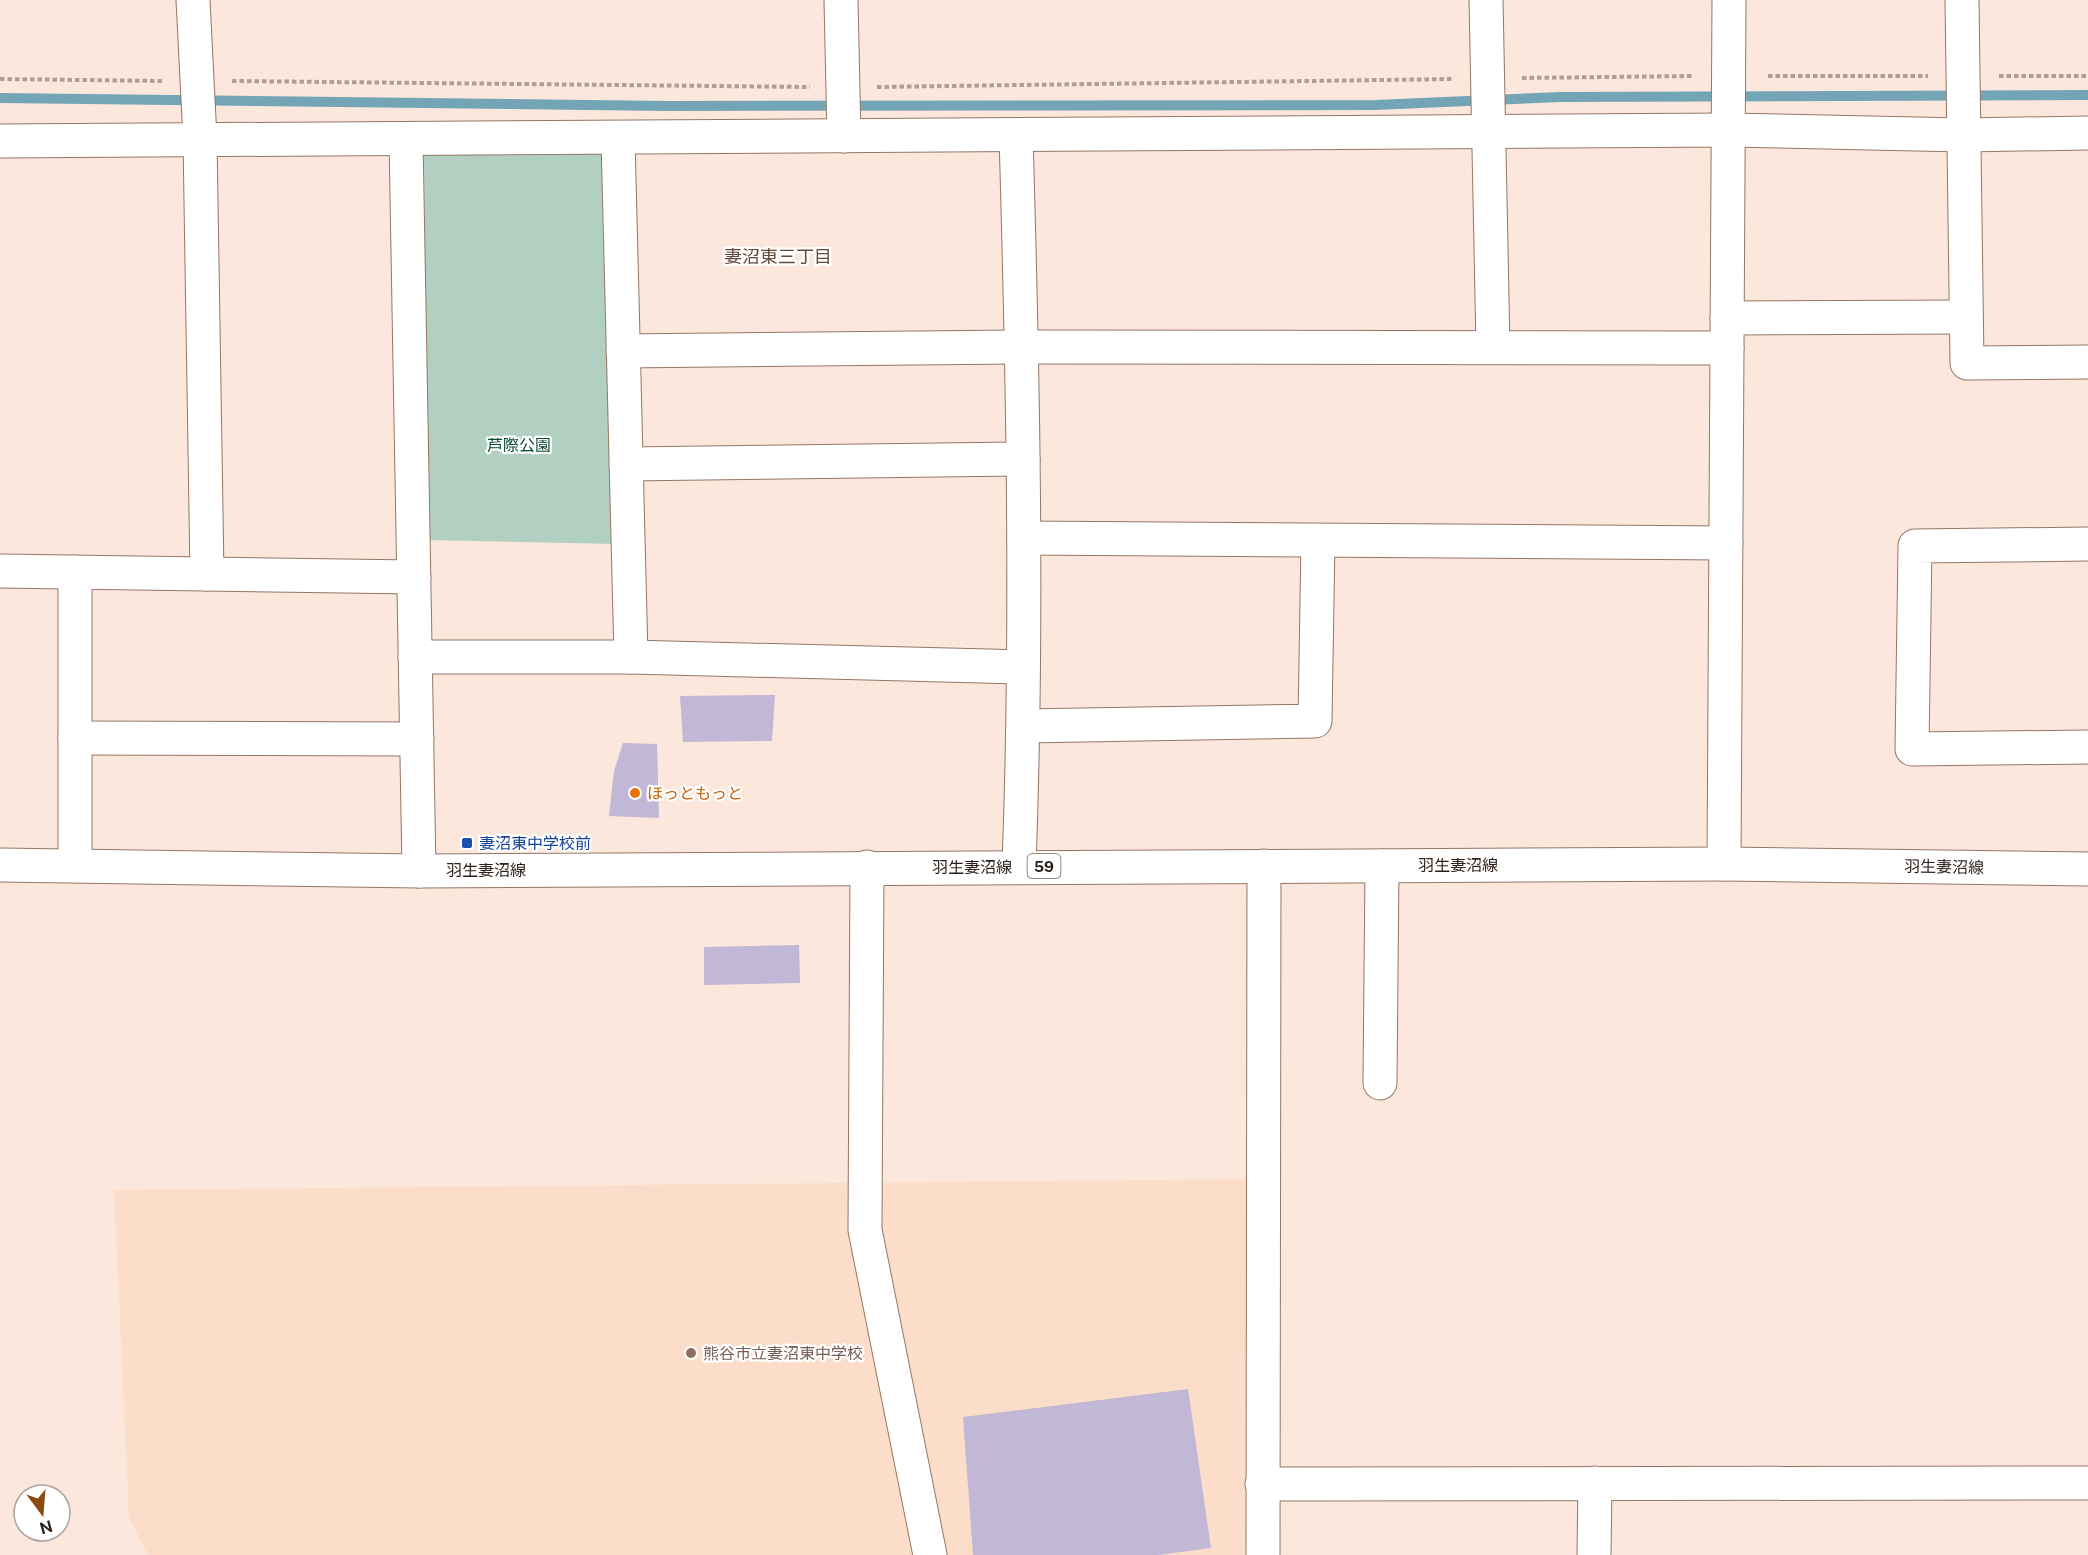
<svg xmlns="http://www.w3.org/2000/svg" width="2088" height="1555" font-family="'Public Sans','Noto Sans JP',sans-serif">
	<rect width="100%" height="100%" fill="#fbe7db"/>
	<polygon fill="#fcddca" points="1263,1179 1257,1555 148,1555 129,1517 114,1190"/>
	<polygon fill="#b2d0c1" points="424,149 605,150 617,544 426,540"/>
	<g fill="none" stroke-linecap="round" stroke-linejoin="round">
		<polyline stroke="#73a5b7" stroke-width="10" points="0,98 669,106 1375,105 1561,97 2088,95"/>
	</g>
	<g fill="#c1b7d6">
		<polygon points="775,695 772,741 683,742 680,696"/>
		<polygon points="623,743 657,744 659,818 609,816 614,771"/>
		<polygon points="799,945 800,983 704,985 704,947"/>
		<polygon points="1188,1389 1211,1548 1158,1555 973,1555 963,1417"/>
	</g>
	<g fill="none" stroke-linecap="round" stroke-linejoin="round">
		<g stroke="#947766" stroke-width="35">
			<g id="minor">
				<polyline points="193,0 200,139 207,574"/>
				<polyline points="841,0 844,136"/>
				<polyline points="1486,0 1493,347"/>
				<polyline points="1962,0 1967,363 2088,362"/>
				<path d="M 1016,135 C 1023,379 1028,623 1019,866"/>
				<polyline points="618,138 631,657"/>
				<polyline points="406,139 419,871"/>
				<polyline points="0,141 1728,130 1963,135 2088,133"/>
				<polyline points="1727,318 1966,317"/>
				<polyline points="623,351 1022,347 1727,348"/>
				<polyline points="626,464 1023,459"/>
				<polyline points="1024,538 1726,543"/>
				<polyline points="2088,544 1915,546 1912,749 2088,747"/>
				<polyline points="0,571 414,577"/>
				<polyline points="415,657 631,657 1023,667"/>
				<polyline points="1024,726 1315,721 1318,541"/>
				<polyline points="75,738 417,739"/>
				<polyline points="1724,864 1729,0"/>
				<polyline points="75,865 75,572"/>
				<polyline points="867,867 865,1230 930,1555"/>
				<polyline points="1380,1083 1382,866"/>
				<polyline points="1262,1484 2088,1483"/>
				<polyline points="1263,1555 1264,866"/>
				<polyline points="1594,1555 1595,1483"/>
			</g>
		</g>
		<g stroke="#947766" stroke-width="35">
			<polyline id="major" points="0,865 419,871 1724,864 2088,869"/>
		</g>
		<g stroke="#af9e94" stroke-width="4" stroke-dasharray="4.5 3" stroke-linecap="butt">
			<polyline points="1768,76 1928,76"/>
			<polyline points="1999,76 2088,76"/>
			<polyline points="1522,78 1692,76"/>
			<polyline points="0,79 162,81"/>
			<polyline points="232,81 810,87"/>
			<polyline points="877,87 1452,79"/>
		</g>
		<use href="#minor" stroke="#fff" stroke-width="33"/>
		<use href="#major" stroke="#fff" stroke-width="33"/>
	</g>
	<circle fill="#e8710a" stroke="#fff" stroke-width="2" cx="635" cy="793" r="6"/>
	<rect fill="#1a4fb4" stroke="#fff" stroke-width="2" x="461" y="837" width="12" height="12" rx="3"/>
	<circle fill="#8d6e63" stroke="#fff" stroke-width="2" cx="691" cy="1353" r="6"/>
	<g text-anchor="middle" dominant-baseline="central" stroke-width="4.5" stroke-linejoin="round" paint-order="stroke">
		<rect fill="#fff" stroke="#6b625d" stroke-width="1.5" x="1027.5" y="854" width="33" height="24" rx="4.5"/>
		<g font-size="15" font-weight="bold" fill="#2b1f18">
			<text x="1044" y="866">59</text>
		</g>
		<g font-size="16" fill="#0d4a34" stroke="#fff">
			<text x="519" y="445">芦際公園</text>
		</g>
		<g font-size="16" fill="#c56008" stroke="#fff" text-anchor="start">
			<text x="647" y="793">ほっともっと</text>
		</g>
		<g font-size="16" fill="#164399" stroke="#fff" text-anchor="start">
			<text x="479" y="843">妻沼東中学校前</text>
		</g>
		<g font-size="16" fill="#2b1f18" stroke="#fff">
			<text x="1458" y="865">羽生妻沼線</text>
			<text x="972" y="867">羽生妻沼線</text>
			<text transform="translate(1944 867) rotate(1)">羽生妻沼線</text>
			<text x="486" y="870">羽生妻沼線</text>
		</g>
		<g font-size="16" fill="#785e54" stroke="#fff" text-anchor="start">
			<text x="703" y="1353">熊谷市立妻沼東中学校</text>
		</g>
		<g font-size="18" fill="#654a3a" stroke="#fff">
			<text x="778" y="256">妻沼東三丁目</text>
		</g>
	</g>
	<g transform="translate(42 1513) rotate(164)"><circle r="28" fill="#ffffff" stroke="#aaa5a3" stroke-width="1.5"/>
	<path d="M0-4.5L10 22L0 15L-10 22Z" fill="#8a4c0e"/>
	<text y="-9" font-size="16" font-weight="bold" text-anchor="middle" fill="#2b1f18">N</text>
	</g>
</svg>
